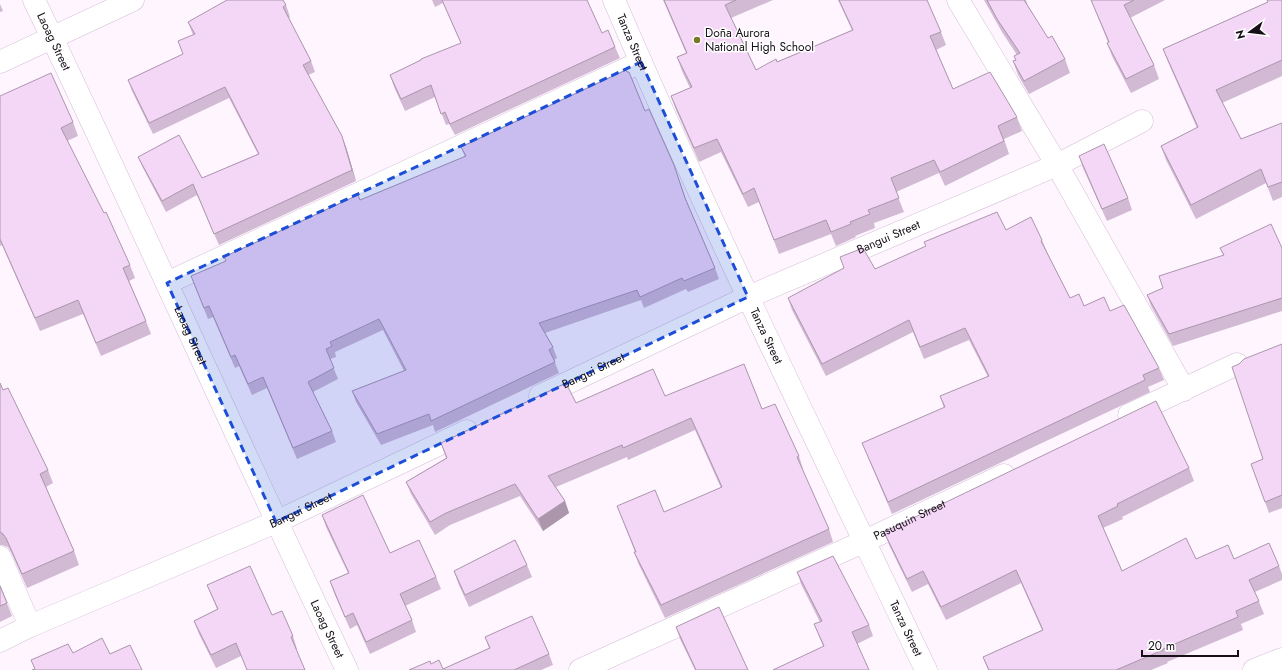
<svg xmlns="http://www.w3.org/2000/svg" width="1282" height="670" font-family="Jost,sans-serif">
	<rect width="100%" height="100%" fill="#fef5ff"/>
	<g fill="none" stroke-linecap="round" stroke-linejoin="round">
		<g stroke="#d4bed6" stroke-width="23">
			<g id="minor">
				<path id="s1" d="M 34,0 C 141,222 240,448 347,670"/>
				<path id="s2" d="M 614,0 C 711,226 820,448 926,670"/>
				<polyline points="958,0 1057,165 1184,390"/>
				<polyline points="0,62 133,0"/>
				<polyline points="167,283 641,62"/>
				<path id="s3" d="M 540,396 L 748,297 L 1057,165 L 1142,121"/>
				<polyline points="1129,415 1237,364"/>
				<polyline points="0,557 30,626"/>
				<path id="s4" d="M 0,641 L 30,626 L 276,522 L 467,431"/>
				<path id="s5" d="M 580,670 L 865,541 L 1004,475"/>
			</g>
		</g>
		<g stroke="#d4bed6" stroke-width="23">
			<polyline id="highway" points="1254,670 1282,659"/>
		</g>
		<use href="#minor" stroke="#fff" stroke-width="22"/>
		<use href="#highway" stroke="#fff" stroke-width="22"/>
	</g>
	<g fill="#d2b9d4">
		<polygon points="432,0 587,0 602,33 615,47 620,58 455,135 449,124 446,125 435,97 405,111 394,87 390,75 461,44 443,3 435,7"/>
		<polygon points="663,0 773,0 731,18 756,70 777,62 852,30 838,0 927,0 941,32 946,45 936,50 953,89 1017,117 1022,131 1004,139 1009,154 945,186 939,173 896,192 904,212 874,223 875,228 855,236 856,237 836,246 831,234 779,254 759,202 748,207 721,152 699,162 676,110 671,96 690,88 682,71 677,57 686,53"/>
		<polygon points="984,0 1026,0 1028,6 1048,38 1065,59 1070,73 1029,94 1018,75 1013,61 1016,60 1014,56 1017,55 1002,32"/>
		<polygon points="1091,0 1165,0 1130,18 1154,65 1159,79 1131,93 1112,56 1107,43 1108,42"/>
		<polygon points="1282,0 1282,76 1222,103 1241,139 1282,123 1282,197 1273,201 1266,183 1196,219 1166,160 1161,146 1197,128 1168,62 1163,49 1268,2"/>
		<polygon points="0,4 3,11 0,12"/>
		<polygon points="286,5 290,17 288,18 311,61 315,72 308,75 346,147 356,181 219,245 197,195 166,212 143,168 138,157 202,178 258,154 229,98 153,134 132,91 128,80 183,54 193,35 188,22"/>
		<polygon points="0,96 73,122 78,136 67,141 130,265 135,278 129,281 146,321 151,334 101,356 83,314 40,331 2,245 0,246"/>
		<polygon points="645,111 674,165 687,202 715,268 719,279 688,292 686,289 644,308 641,300 545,333 553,347 557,358 554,360 559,373 435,432 433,425 381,445 356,402 352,391 404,371 383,330 335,352 336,357 330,359 338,379 313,392 332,431 336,442 297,459 267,388 252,395 239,366 235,368 213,317 208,319 191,276 226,261 358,195 360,200 465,157 461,147"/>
		<polygon points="1079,156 1128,198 1132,210 1107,221 1083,168"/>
		<polygon points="1006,230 1042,240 1047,252 1070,298 1084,306 1110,311 1159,368 1164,380 1148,387 1150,392 892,514 867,455 862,443 944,408 940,396 988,377 969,340 924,359 913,332 826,376 792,310 788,298 875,269"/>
		<polygon points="1220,248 1282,248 1282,311 1173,346 1151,306 1147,295 1163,288 1223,255"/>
		<polygon points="1282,344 1282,508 1269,513 1251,464 1263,459 1239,364"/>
		<polygon points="0,383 3,390 48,470 53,483 46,487 74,551 79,565 27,588 11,552 8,547 2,545 0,545"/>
		<polygon points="665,396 762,409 799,456 803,469 802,469 829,529 833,542 665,618 639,565 634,552 635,552 617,506 664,512 721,488 695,430 628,460 627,457 556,487 565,501 569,513 543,531 520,496 450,525 435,535 411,494 406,482 446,458 441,443 576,403"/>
		<polygon points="1189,468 1194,481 1122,517 1123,519 1103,528 1122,571 1196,559 1234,559 1279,566 1282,574 1282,580 1255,592 1264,614 1241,624 1243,630 1167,662 1168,663 1151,670 988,670 983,657 1042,630 1021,583 946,620 928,584 912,592 889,545 884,532"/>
		<polygon points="322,515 390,553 436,577 441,589 405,606 412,620 416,632 370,654 357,625 350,629 334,593 330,581 348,573 326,527"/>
		<polygon points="527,565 532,577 469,607 458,583 454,571"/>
		<polygon points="797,572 869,625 873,636 857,644 823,646 814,624 820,622 801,584"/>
		<polygon points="207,585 272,615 293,636 297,649 296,650 305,670 247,670 241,656 216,668 199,634 194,621 217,609"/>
		<polygon points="0,586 12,616 0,622"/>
		<polygon points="676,627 748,670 695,670 680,639"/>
		<polygon points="485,637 549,654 553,665 541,670 409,670 431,664 443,669 489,648"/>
	</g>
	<g fill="#ab96ac">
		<polygon points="342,136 346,147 356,181 352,170"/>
		<polygon points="565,501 569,513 543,531 538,519"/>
	</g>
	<g fill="#f4d7f6" stroke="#ab96ac">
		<polygon points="227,0 283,0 286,5 283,7 311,61 303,65 342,136 352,170 214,234 193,184 162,201 138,157 179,135 202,178 259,154 225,87 149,123 128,80 183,54 178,41 195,34 188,22"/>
		<polygon points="442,0 587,0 602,33 608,30 615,47 450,124 445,112 441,114 431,85 401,99 390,75 421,60 421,59 461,43"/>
		<polygon points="664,0 736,0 725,5 756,70 776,59 777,62 853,30 839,0 927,0 941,32 930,36 953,89 990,72 1017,117 998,126 1004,141 940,172 934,160 891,178 899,198 868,210 870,214 850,222 851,224 831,232 826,220 774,240 754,188 743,194 717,139 694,148 671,96 692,87 677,57 687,53"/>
		<polygon points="987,0 1024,0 1048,38 1052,36 1065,59 1024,81 1013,61 1016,60 1014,56 1020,53 997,19"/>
		<polygon points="1091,0 1134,0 1124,5 1154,65 1126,79 1107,43 1109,42"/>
		<polygon points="1267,0 1282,0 1282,60 1216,90 1241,139 1282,123 1282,182 1268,187 1261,169 1191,205 1161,146 1198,127 1163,49 1268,2"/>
		<polygon points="626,70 627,72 629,72 645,111 649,109 674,165 685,198 715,268 684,281 682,278 640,297 637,290 539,323 553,347 549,350 555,362 431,421 429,414 377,434 352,391 406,370 379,319 330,342 332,346 326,349 334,368 308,382 332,431 293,448 263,377 248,384 235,355 231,357 209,306 204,308 191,276 226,261 224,257 358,195 360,200 466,156 461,147"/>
		<polygon points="51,73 73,122 61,128 104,213 106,212 130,265 123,268 146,321 96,343 78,300 35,318 0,239 0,96"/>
		<polygon points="1104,144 1128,198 1102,209 1079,156"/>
		<polygon points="997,212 1006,230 1031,217 1042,240 1041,241 1070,298 1079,294 1084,306 1104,297 1110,311 1124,305 1159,368 1143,375 1145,380 888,502 862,443 945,407 940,396 989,376 965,328 920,347 909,320 822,364 788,298 844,268 840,257 863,248 875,269 926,246 924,242"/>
		<polygon points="1271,224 1282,248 1282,298 1169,334 1147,295 1163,288 1159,276 1224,255 1220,248"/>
		<polygon points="1282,344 1282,495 1265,502 1251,464 1263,459 1232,367 1239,364 1244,359"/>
		<polygon points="744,364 762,409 775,404 799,456 797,457 829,529 661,605 634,552 636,552 617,506 655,490 664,512 722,487 691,418 623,448 622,445 548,476 565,501 538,519 515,484 446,513 430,522 406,482 447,458 441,443 566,383 576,403 653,369 665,396"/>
		<polygon points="0,383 3,390 8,388 48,470 40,474 74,551 22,574 6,538 3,534 0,532"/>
		<polygon points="1156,401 1189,468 1117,504 1118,506 1098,516 1122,571 1186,538 1196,559 1228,545 1234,559 1269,543 1279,566 1249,580 1259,601 1236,611 1238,617 1163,649 1163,650 1116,670 989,670 983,657 1043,630 1016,570 941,607 923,571 907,579 884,532"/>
		<polygon points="363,495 390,553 419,540 436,577 400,594 412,620 366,642 353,613 345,617 330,581 349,573 322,515"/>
		<polygon points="515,540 527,565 465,595 454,571"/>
		<polygon points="833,556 869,625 852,632 869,670 773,670 824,646 814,624 822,621 797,572"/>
		<polygon points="250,566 272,615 282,611 293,636 291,637 305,670 247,670 236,643 211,655 194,621 218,609 207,585"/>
		<polygon points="0,586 7,603 0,606"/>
		<polygon points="719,607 748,670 696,670 676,627"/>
		<polygon points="532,616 549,654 514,670 409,670 430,661 431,664 439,660 443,669 490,648 485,637"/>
		<polygon points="102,638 110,654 130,645 142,670 32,670 35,669 31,660 68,644 73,653"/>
	</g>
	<path fill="#1d4ed8" fill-opacity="0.2" stroke="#1d4ed8" stroke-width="3" stroke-dasharray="8 5" stroke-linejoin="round" d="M 641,62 L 748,297 L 276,522 L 167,283 Z"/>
	<circle fill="#757a24" stroke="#fff" stroke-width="1.5" cx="697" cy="40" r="4"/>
	<g text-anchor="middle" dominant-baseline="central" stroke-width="3" stroke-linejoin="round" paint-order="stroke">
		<g font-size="12" fill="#160f17" stroke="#fff" text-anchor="start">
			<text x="705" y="33">Doña Aurora<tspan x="705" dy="14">National High School</tspan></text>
		</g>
		<g font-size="12" fill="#160f17" stroke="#fff">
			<text stroke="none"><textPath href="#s1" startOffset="46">Laoag Street</textPath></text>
			<text stroke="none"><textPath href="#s2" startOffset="46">Tanza Street</textPath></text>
			<text stroke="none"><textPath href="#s3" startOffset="383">Bangui Street</textPath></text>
			<text stroke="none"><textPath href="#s1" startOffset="370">Laoag Street</textPath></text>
			<text stroke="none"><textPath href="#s2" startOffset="369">Tanza Street</textPath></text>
			<text stroke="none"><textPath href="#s3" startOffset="59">Bangui Street</textPath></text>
			<text stroke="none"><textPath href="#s4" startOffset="328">Bangui Street</textPath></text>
			<text stroke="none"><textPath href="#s5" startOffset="362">Pasuquin Street</textPath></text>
			<text stroke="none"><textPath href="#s1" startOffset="694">Laoag Street</textPath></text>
			<text stroke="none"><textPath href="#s2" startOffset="693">Tanza Street</textPath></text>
		</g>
	</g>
	<g transform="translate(1250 32) rotate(255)" stroke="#ffffff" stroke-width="3" paint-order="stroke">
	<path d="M0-3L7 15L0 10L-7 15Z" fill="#160f17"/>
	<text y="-6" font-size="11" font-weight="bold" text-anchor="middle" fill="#160f17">N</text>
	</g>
	<path d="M1142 650v6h96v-6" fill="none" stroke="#160f17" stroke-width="2"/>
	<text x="1148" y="650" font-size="12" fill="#160f17" stroke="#ffffff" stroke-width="3" paint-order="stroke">20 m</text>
</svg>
